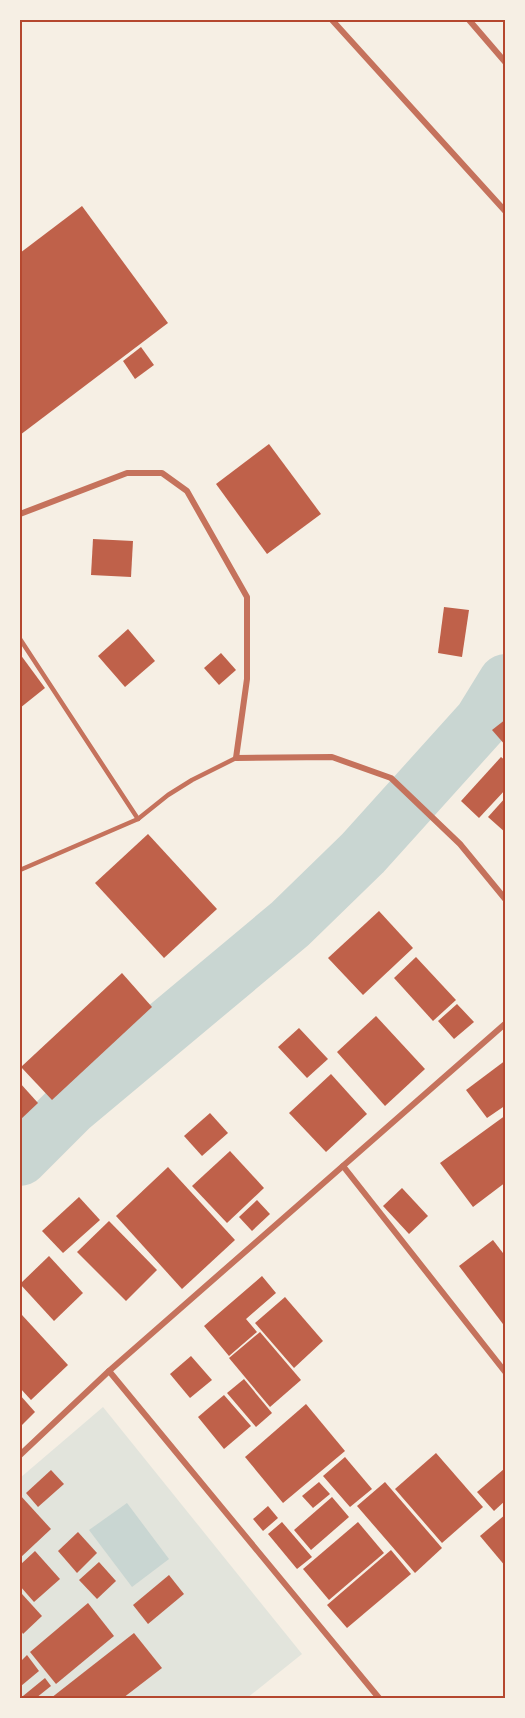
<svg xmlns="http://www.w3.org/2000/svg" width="525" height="1718" font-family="Inter,sans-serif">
	<rect width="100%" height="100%" fill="#f6efe4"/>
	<polygon fill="#e2e4dc" points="103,1407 302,1654 247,1698 20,1698 20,1478"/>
	<polygon fill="#c9d6d2" points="127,1503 169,1559 132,1587 89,1530"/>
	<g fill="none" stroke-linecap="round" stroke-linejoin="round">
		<polyline stroke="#c9d6d2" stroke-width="56" points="20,1158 71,1107 290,924 363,853 482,721 506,682"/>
	</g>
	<g fill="#bf614a">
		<polygon points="82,206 168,323 20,435 20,253"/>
		<polygon points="141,347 154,365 135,379 123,361"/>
		<polygon points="269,444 321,514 267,554 216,484"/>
		<polygon points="93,539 133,541 131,577 91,575"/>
		<polygon points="444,607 469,610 462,657 438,653"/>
		<polygon points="128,629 155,661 125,687 98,656"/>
		<polygon points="221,653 236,670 219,685 204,668"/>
		<polygon points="20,654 45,688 20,708"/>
		<polygon points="506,719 506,746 492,730"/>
		<polygon points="501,757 506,761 506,789 479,818 461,801"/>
		<polygon points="506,797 506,833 488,817"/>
		<polygon points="148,834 217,909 164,958 95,883"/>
		<polygon points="379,911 413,948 363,995 328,958"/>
		<polygon points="416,957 456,1000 433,1021 394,978"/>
		<polygon points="122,973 152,1007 52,1100 21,1067"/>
		<polygon points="457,1004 474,1022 454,1039 438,1021"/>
		<polygon points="376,1016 425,1069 385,1106 337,1052"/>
		<polygon points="299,1028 328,1059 307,1078 278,1047"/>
		<polygon points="506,1060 506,1105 487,1118 466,1090"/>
		<polygon points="331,1074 367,1114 326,1152 289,1113"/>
		<polygon points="20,1083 38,1103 20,1120"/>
		<polygon points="210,1113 228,1133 202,1156 184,1136"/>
		<polygon points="506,1115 506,1182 473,1207 440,1163"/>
		<polygon points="230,1151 264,1188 227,1223 192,1186"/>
		<polygon points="168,1167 235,1240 182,1289 116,1216"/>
		<polygon points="402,1188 428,1216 409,1234 383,1206"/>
		<polygon points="79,1197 100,1220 63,1253 42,1231"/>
		<polygon points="257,1200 270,1214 252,1231 239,1217"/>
		<polygon points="109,1221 157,1270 126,1301 77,1252"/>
		<polygon points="493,1240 506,1257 506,1328 459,1266"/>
		<polygon points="49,1256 83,1293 54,1321 20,1284"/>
		<polygon points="262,1276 276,1293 246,1319 257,1332 229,1356 204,1326"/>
		<polygon points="285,1297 323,1341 294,1368 255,1323"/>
		<polygon points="22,1315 68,1365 31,1400 20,1388 20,1317"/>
		<polygon points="260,1332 301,1380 270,1407 229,1358"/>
		<polygon points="191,1356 212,1380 190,1398 170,1374"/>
		<polygon points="244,1379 272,1413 256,1427 227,1393"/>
		<polygon points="20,1395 35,1412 20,1427"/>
		<polygon points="224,1395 251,1426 224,1449 198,1417"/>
		<polygon points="306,1404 345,1451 283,1503 245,1457"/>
		<polygon points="436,1453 483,1507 442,1543 395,1489"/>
		<polygon points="345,1457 372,1489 350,1507 323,1476"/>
		<polygon points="504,1469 506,1471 506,1500 494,1511 477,1492"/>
		<polygon points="51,1470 64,1484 38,1507 26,1493"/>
		<polygon points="319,1482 330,1494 313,1508 302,1496"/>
		<polygon points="385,1482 442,1548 415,1573 357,1506"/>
		<polygon points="20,1495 51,1529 20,1558"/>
		<polygon points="332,1497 349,1517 311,1550 294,1530"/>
		<polygon points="268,1506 278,1518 263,1531 253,1519"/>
		<polygon points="506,1514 506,1567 480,1536"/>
		<polygon points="282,1522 312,1557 297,1569 268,1534"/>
		<polygon points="358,1522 384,1553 329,1600 303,1569"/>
		<polygon points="78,1532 97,1553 77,1573 58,1551"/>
		<polygon points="391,1550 411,1574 347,1628 327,1605"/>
		<polygon points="35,1551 60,1579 34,1602 20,1586 20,1565"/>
		<polygon points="99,1562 116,1581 97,1599 79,1580"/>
		<polygon points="169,1575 184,1594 148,1624 133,1605"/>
		<polygon points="22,1594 42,1616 23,1634 20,1629 20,1596"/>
		<polygon points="88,1603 114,1636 56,1684 30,1652"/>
		<polygon points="134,1633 162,1668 123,1698 51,1698"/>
		<polygon points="27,1655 39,1671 21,1686 20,1662"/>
		<polygon points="45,1678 51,1686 36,1698 25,1698 23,1696"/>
	</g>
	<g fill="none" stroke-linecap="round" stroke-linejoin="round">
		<g stroke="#c5725c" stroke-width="4.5">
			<polyline points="20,639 138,819"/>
			<polyline points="20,870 138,819 168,795 192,780 236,758"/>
		</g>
		<g stroke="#c5725c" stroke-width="6">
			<polyline points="332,20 506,212"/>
			<polyline points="469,20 506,63"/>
			<polyline points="20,514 127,473 162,473 187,491 247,597 247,679 236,758 332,757 391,778 460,844 506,900"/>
			<polyline points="343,1166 506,1373"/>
			<polyline points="109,1371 379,1698"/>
			<polyline points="20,1455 109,1371 506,1023"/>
		</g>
	</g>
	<rect width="525" height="1718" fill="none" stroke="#f6efe4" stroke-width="42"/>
	<rect x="21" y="21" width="483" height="1676" fill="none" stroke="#b5482f" stroke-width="2"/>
</svg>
